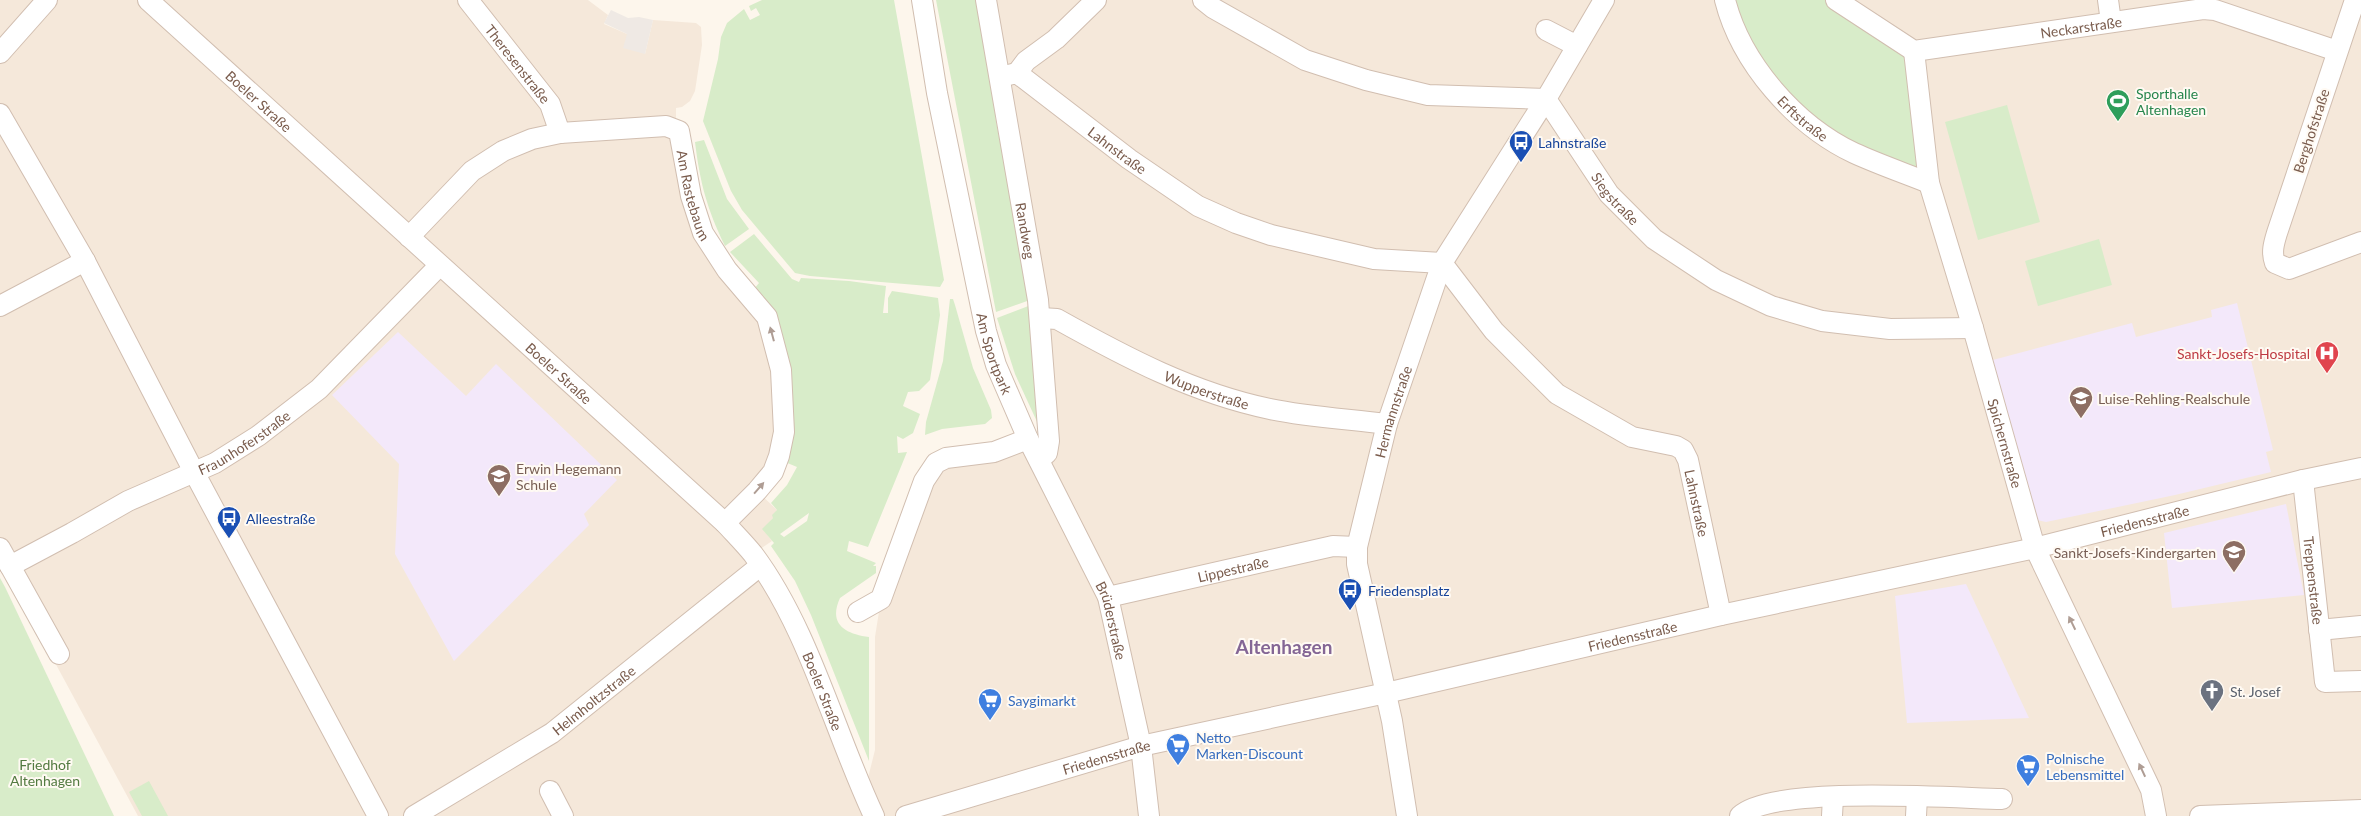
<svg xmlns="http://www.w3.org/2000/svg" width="2361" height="816" font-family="Lato,sans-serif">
	<rect width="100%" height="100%" fill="#fdf6ec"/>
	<polygon fill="#f5e8da" points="0,0 588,0 608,15 604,24 627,34 645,54 653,20 696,23 701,27 702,45 695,91 690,101 682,107 676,108 676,128 691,196 760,306 784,432 757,491 777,510 774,517 763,529 772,541 753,554 864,794 875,750 875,637 881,599 930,470 1049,441 986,0 2361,0 2361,810 2200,816 138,816 0,561"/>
	<polygon fill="#efe9e4" points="611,10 628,18 639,17 653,20 645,54 623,48 627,34 604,23"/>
	<g fill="#f3e8fa">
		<polygon points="2237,303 2273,450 2266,452 2271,472 2175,495 2046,522 2037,520 1989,361 2132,323 2136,337 2212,317 2211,310"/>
		<polygon points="398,332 466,396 496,364 617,480 584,514 589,525 454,661 395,554 399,464 332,395"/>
		<polygon points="2286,504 2304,595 2172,608 2164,533"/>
		<polygon points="1966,584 2029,718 1907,723 1895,596"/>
	</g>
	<g fill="#d8ecc9" fill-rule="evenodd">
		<polygon points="762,0 894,0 944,280 940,287 810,276 795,273 742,210 731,191 703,121 718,59 721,37 727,23 744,9 750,20 760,15 756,8 751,11 749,6"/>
		<polygon points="936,0 980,0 996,121 1030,300 996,312"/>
		<polygon points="1725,0 1836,0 1914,51 1929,183 1854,153 1784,100"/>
		<polygon points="2007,105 2040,222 1978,240 1945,122"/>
		<path d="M 704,140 L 727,199 L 749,229 L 725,246 C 707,209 700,183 695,142 Z"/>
		<path d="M 754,234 L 792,279 L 799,282 L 801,278 L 849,281 L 886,286 L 883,313 L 888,313 L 888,298 L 892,291 L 938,298 L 940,315 L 930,380 L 919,391 L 908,392 L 903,406 L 920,414 L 913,433 L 903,439 L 897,436 L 898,453 L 907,452 L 868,547 L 849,541 L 847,551 L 876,563 L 873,566 L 876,566 L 876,573 L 840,598 C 828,624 845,634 869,637 L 869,761 L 811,615 L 795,581 L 771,546 L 774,543 L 762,529 L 773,518 L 772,515 L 777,510 L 771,503 L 787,485 L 797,467 L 785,462 L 791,428 L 754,289 L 759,283 L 730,252 ZM 809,513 L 807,521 L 784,537 L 780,534 Z"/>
		<polygon points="2099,239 2112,285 2038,306 2025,261"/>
		<polygon points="950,299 953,299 955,305 973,368 991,410 992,418 985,424 942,429 925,435 926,422 943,361"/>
		<polygon points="1031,305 1039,426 1015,374 997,318"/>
		<polygon points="0,578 5,587 114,816 0,816"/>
		<polygon points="149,781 168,816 142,816 129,792"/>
	</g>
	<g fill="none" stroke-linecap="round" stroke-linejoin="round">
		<g stroke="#d1beb0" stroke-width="22">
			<g id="minor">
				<path id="s1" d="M 148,0 L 725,523 C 734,533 744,543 753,554 C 809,629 834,731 874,816"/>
				<path id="s2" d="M 468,0 L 550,104 L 560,133"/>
				<path id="s3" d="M 922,0 L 937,93 L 986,331 L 996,365 L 1028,439 L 1108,597 L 1141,746 L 1149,816"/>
				<path id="s4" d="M 986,0 L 1038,300 L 1049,441 L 1047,453 L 1039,460"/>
				<path id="s5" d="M 1203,0 L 1213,8 L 1305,60 L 1366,80 L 1428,95 L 1546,99 L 1609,194 L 1654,239 L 1716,280 L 1771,306 L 1822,321 L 1890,329 L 1973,328"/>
				<path id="s6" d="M 1725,0 C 1741,63 1795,125 1854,153 C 1878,164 1904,173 1929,183"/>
				<path id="s7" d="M 1836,0 L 1914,51 L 2203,9 L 2215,10 L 2337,51"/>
				<polyline points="2108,0 2111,22"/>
				<path d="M 2355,0 L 2277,233 C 2274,243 2271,252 2275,263 L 2289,269 L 2361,242"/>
				<polyline points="1546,30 1577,46"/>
				<path id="s8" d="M 1914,51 L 1929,183 L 1973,328 L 2035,548 L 2151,790 L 2156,816"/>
				<polyline points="0,53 47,0"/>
				<polyline points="1017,73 1026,61 1056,39 1096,0"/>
				<path id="s9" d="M 1000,77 L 1017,73 L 1129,159 L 1198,206 L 1236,223 L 1271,235 L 1374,259 L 1442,263 L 1494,331 L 1557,394 L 1632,437 L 1676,446 L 1683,450 L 1688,460 L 1721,615"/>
				<polyline points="0,114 85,261 194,472 378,816"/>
				<path id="s10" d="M 409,237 L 472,171 L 503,151 L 532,139 L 560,133 L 666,126 L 679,131 L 691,196 L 703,233 L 727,270 L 767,317 L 781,370 L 784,432 L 779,456 L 773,472 L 757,491 L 725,523"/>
				<polyline points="0,306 85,261"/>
				<path id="s11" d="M 1041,318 L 1057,319 C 1125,357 1193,393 1270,409 C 1308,417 1348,419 1387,424"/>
				<path id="s12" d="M 2303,480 L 2325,682 L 2361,681"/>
				<polyline points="0,548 59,654"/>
				<path id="s13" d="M 10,566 L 72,533 L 128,501 L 215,463 L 258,436 L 319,389 L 439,266"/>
				<path id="s14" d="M 1108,597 L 1333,546 L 1357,547"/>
				<polyline points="858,612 881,599 924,481 936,463 946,458 994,452 1028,439"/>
				<polyline points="2319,630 2361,626"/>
				<polyline points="550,791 563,816"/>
				<path id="s15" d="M 414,816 L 552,733 L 760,566"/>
				<path id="s16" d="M 906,816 L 1141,746 L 1386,693 L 1721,615 L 2035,548 L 2303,480 L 2361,468"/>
				<path id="s17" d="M 1407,816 L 1392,721 L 1357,564 L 1357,547 L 1387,424 L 1442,263 L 1546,99 L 1604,0"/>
				<path d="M 1740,816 C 1772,785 1952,798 2002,799"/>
				<polyline points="1832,816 1833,797"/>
				<polyline points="1916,816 1917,797"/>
				<polyline points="2200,816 2361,810"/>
			</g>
		</g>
		<use href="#minor" stroke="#fff" stroke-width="20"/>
	</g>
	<defs><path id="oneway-solid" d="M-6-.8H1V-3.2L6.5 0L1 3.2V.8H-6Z" transform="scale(1.25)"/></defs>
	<g fill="#af9d94">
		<use href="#oneway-solid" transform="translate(772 334) rotate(-105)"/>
		<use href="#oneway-solid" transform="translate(759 488) rotate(-49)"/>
		<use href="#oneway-solid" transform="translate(2072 623) rotate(-116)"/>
		<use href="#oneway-solid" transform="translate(2142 770) rotate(-115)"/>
	</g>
	<defs>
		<g id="stadium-pin" transform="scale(1.25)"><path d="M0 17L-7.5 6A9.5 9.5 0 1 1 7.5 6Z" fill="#2e9e5b" stroke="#fffaf3"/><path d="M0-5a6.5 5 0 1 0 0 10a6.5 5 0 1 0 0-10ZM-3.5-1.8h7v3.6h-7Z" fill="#fff"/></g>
		<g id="bus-pin" transform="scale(1.25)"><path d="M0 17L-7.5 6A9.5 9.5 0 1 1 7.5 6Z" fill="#1a4fb4" stroke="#fffaf3"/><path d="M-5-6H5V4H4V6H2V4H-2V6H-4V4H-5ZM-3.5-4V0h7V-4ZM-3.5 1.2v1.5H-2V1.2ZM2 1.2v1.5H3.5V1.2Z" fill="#fff"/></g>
		<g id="hospital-pin" transform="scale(1.25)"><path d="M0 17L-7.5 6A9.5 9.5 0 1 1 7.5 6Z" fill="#e0444e" stroke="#fffaf3"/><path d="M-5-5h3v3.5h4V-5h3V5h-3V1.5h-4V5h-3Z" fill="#fff"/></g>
		<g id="school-pin" transform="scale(1.25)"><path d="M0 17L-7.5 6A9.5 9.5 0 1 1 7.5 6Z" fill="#8d6e63" stroke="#fffaf3"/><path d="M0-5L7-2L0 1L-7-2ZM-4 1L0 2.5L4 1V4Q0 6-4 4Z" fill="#fff"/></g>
		<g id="church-pin" transform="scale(1.25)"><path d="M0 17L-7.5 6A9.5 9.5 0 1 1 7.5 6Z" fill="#6b7280" stroke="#fffaf3"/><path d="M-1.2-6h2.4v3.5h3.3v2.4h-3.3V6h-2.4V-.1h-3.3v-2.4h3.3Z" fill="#fff"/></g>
		<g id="supermarket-pin" transform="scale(1.25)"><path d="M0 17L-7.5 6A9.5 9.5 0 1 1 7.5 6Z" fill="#3f7fe0" stroke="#fffaf3"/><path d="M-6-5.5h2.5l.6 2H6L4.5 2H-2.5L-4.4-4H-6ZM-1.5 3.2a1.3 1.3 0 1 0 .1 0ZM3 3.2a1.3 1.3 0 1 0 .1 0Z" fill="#fff"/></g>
	</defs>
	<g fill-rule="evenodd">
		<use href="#stadium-pin" x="2118" y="101"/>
		<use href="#bus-pin" x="1521" y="142"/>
		<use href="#hospital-pin" x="2327" y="353"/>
		<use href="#school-pin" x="2081" y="398"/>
		<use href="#school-pin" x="499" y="476"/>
		<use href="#bus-pin" x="229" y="518"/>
		<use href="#school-pin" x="2234" y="552"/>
		<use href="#bus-pin" x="1350" y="590"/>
		<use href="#church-pin" x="2212" y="691"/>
		<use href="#supermarket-pin" x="990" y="700"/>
		<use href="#supermarket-pin" x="1178" y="745"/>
		<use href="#supermarket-pin" x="2028" y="766"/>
	</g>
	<g text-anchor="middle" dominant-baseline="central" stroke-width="4" stroke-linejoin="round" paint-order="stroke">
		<g font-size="14" fill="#7a5c4d" stroke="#fffaf3">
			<text stroke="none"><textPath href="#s7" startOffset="262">Neckarstraße</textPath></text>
			<text stroke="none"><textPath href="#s2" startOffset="81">Theresenstraße</textPath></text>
			<text stroke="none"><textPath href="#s1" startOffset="150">Boeler Straße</textPath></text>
			<text stroke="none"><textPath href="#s6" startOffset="144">Erftstraße</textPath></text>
			<text transform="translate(2311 131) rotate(-72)">Berghofstraße</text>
			<text stroke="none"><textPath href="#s9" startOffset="144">Lahnstraße</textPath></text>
			<text stroke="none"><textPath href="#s10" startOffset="374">Am Rastebaum</textPath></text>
			<text stroke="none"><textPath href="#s5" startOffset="486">Siegstraße</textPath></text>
			<text stroke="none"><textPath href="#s4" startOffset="234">Randweg</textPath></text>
			<text stroke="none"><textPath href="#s3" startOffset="361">Am Sportpark</textPath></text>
			<text stroke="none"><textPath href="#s1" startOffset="555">Boeler Straße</textPath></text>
			<text stroke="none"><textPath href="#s11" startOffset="182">Wupperstraße</textPath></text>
			<text stroke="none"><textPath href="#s17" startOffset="414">Hermannstraße</textPath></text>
			<text stroke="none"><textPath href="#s13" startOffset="265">Fraunhoferstraße</textPath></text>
			<text stroke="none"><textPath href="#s8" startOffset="404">Spichernstraße</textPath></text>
			<text stroke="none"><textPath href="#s9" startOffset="864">Lahnstraße</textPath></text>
			<text stroke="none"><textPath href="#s16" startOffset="1274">Friedensstraße</textPath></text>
			<text stroke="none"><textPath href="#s14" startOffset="128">Lippestraße</textPath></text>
			<text stroke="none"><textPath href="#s12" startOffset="101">Treppenstraße</textPath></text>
			<text stroke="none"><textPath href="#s3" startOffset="654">Brüderstraße</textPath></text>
			<text stroke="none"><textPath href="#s16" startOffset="749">Friedensstraße</textPath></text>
			<text stroke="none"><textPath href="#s1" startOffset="975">Boeler Straße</textPath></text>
			<text stroke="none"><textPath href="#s15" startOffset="214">Helmholtzstraße</textPath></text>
			<text stroke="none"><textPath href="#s16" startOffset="209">Friedensstraße</textPath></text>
		</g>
		<g font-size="14" fill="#27864d" stroke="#fffaf3" text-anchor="start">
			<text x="2136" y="93">Sporthalle<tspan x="2136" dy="16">Altenhagen</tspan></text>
		</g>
		<g font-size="14" fill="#164399" stroke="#fffaf3" text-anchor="start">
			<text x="1538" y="142">Lahnstraße</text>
			<text x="246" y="518">Alleestraße</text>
			<text x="1368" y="590">Friedensplatz</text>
		</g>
		<g font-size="14" fill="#be3a42" stroke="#fffaf3" text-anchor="end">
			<text x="2310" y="353">Sankt-Josefs-Hospital</text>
		</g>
		<g font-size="14" fill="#785e54" stroke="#fffaf3" text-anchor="start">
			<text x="2098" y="398">Luise-Rehling-Realschule</text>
			<text x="516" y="468">Erwin Hegemann<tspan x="516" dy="16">Schule</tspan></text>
			<text x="2216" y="552" text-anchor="end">Sankt-Josefs-Kindergarten</text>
		</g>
		<g font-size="14" fill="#5b616d" stroke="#fffaf3" text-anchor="start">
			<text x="2230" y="691">St. Josef</text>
		</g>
		<g font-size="14" fill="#366cbe" stroke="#fffaf3" text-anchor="start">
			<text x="1008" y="700">Saygimarkt</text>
			<text x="1196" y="737">Netto<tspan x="1196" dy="16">Marken-Discount</tspan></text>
			<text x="2046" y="758">Polnische<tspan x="2046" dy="16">Lebensmittel</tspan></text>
		</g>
		<g font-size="14" fill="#537a41" stroke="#fffaf3">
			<text x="45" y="764">Friedhof<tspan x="45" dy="16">Altenhagen</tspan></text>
		</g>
		<g font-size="19" font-weight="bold" fill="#846695" stroke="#fffaf3">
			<text x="1284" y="646">Altenhagen</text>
		</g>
	</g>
</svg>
